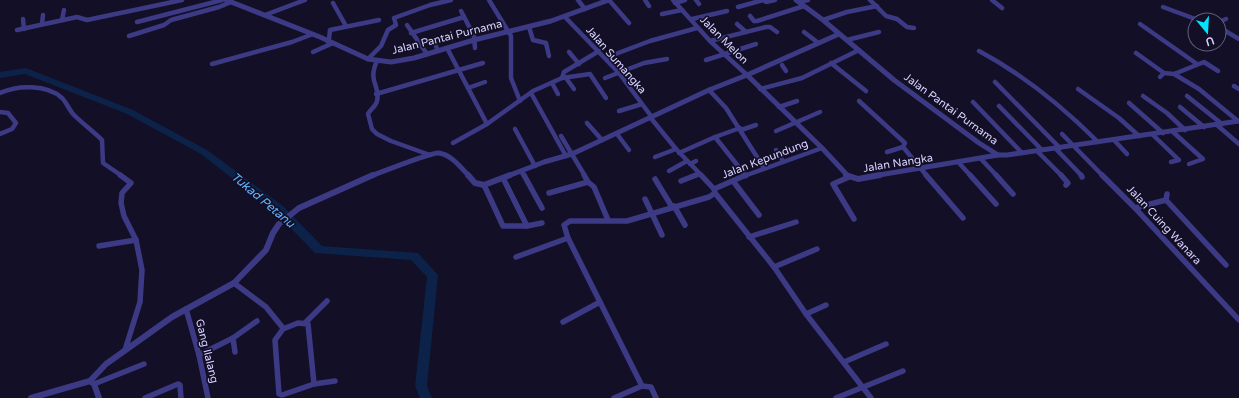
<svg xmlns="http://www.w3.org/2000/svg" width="1239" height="398" font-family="'Varela Round',sans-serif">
	<rect width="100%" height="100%" fill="#130f26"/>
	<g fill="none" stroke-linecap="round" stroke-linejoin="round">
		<polygon fill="#0c2248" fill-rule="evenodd" points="26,68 133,110 207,150 283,206 322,246 418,253 438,275 427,386 432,398 420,398 415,386 427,277 411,260 315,253 275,212 201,154 127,114 25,74 0,78 0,72"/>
		<g stroke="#3d3a85" stroke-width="4.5">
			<polyline points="489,0 511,36 511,78 520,101"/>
			<polyline points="578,0 585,9"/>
			<polyline points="609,0 629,23"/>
			<polyline points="645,0 649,6"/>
			<polyline points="673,0 710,41 747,75"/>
			<polyline points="696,0 699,4"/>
			<polyline points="870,0 886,16 897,19 907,27 914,28"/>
			<polyline points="992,0 1002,8"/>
			<polyline points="799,2 808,0"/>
			<polyline points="333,3 346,26"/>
			<polyline points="675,3 685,0"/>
			<polyline points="738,7 763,0 766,2 775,0"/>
			<polyline points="1163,7 1198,20"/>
			<polyline points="461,11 474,36 475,48"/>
			<polyline points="662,14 682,10"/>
			<polyline points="265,15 305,0"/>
			<polyline points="750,16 754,21 757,21 804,6"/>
			<polyline points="565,17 619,73 651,116"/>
			<polyline points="23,19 24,29"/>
			<polyline points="692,19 727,11"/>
			<polyline points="62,20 64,10"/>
			<polyline points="823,20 847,12 877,6"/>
			<polyline points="137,22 222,0"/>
			<polyline points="1219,22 1226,19"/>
			<polyline points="42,24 43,15"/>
			<polyline points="737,24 746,32"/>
			<polyline points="1140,24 1197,64"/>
			<polyline points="407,25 427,54"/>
			<polyline points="529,27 533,40 546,43 549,56"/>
			<polyline points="1219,27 1239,39"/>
			<polyline points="17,30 77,17 87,20 182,0"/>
			<polyline points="804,32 817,42"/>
			<polyline points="411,33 464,17"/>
			<polyline points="129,36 164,25 171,20 219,7 231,2"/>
			<polyline points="847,40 879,32"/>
			<polyline points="327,41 329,39 330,30 379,20"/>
			<polyline points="710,41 766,27 770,27 777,32"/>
			<polyline points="447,48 487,124"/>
			<polyline points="438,51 434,41 450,36"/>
			<path d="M 979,51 C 1024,75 1062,106 1098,142"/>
			<polyline points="313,52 333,43"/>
			<polyline points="569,52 579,64"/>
			<polyline points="1136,53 1164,73 1174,74 1199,89 1238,121"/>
			<polyline points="605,58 650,41 697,28"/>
			<polyline points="368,59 381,46 388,30 396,25 394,18 430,5 451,0"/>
			<polyline points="706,60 756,44"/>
			<path d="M 377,61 C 367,82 381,86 377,101 C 376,106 370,110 368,114 L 372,129 L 377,134 L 391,141 L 430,155"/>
			<polyline points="831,63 866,91"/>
			<polyline points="212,64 292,42 313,34"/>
			<polyline points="782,65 786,71"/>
			<polyline points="1174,74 1204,62 1218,71"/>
			<polyline points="1160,77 1164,73"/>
			<polyline points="562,78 590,74 606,98"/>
			<polyline points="566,78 574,89"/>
			<polyline points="605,78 644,63 667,59"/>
			<polyline points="995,82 1060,148"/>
			<polyline points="552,83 558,94"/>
			<polyline points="1234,86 1239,89"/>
			<polyline points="468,88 485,82"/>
			<polyline points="760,89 802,78 859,50"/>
			<polyline points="1078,89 1119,118 1139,136"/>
			<polyline points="709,90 726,108 764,168"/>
			<path d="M 0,93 C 17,85 47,84 62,98 C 67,103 69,110 74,115 C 83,124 93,131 102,140 L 103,163 L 122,176"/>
			<polyline points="531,93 566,156"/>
			<polyline points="376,94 483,63"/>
			<polyline points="1143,96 1167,113 1185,130"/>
			<polyline points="1187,96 1222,124"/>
			<polyline points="859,101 905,143 903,147 927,176"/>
			<polyline points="973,102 1022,153"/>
			<polyline points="1129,103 1163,133"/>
			<polyline points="999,106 1042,150"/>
			<polyline points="779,107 797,101"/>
			<polyline points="1180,107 1204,127"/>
			<polyline points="619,111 642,104"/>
			<polyline points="0,112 8,113 16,123 12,129 0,134"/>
			<polyline points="650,117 676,149 702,176"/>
			<polyline points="587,123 602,140"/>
			<polyline points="1217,125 1239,144"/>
			<polyline points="515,129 535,166"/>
			<polyline points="741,130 756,125"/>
			<polyline points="776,131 820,112"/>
			<polyline points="1173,132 1203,159 1189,164"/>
			<polyline points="617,134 629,150"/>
			<polyline points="1062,134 1103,176"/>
			<polyline points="1153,135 1179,160 1171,162"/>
			<polyline points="561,136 585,176"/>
			<polyline points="715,137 740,128"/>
			<polyline points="1114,140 1127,154"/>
			<polyline points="453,143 487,124 533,91 562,78 564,72 599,51"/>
			<polyline points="1055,148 1082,176"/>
			<polyline points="776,150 783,161"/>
			<polyline points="1037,151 1062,176"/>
			<polyline points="887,152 903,147"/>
			<polyline points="679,153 715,137 746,176"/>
			<polyline points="655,157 676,149"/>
			<polyline points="981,159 997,176"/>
			<polyline points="959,163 971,176"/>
			<polyline points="690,164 696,161"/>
			<polyline points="521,171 524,176"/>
			<polyline points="669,171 687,161"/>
			<polyline points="693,176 700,174"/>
			<polyline points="744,176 822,148"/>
		</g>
		<g stroke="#3d3a85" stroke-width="5.5">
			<polyline points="120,175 131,183 122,193 121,203 124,216 136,240 142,270 140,302 125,350"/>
			<polyline points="524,175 542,208"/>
			<polyline points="584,175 588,182 594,187 608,220"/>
			<polyline points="701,175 714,189"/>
			<polyline points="926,175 963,218"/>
			<polyline points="970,175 996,204"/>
			<polyline points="996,175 1013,194"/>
			<polyline points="1061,175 1068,183 1066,185"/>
			<polyline points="1081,175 1082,177"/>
			<polyline points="1102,175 1135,208 1239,320"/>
			<polyline points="849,177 833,184 854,219"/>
			<polyline points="503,178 527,226"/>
			<polyline points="655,179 672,207"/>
			<polyline points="681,181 696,175"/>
			<polyline points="733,181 759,215"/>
			<polyline points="484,185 503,226 527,226 542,223"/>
			<polyline points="714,189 746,175"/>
			<polyline points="549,193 588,182"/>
			<polyline points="715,193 774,267 806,314 871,398"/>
			<polyline points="645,199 662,235"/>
			<polyline points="1166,200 1167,194"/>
			<polyline points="674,206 685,225"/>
			<polyline points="1135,208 1166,200 1226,265"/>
			<polyline points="749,237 796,222"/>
			<polyline points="99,246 136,240"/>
			<polyline points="516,257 568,238"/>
			<polyline points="774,267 817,249"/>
			<polyline points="234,283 266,307 283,328"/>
			<polyline points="186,309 199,355 208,398"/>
			<polyline points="806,314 826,305"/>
			<polyline points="563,322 600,302"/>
			<polygon points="298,323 308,324 314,384 282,395 279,394 275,340 283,329"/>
			<polyline points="305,323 327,301"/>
			<polyline points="233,338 235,352"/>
			<polyline points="199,355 233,338 257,321"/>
			<polyline points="844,362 886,344"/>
			<polyline points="94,384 144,364"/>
			<polyline points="314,384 335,381"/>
			<polyline points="145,398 178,384 180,385 181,398"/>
			<polyline points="614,398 642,386"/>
			<polyline points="656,398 651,387 642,386 568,238 564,225 570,221 627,221 709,197 715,193 714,189"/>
			<polyline points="836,398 903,371"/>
		</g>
		<g stroke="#3d3a85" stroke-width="5">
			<polyline points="226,0 320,37 368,59 391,62 414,58 474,40 551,21 609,0"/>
			<polyline points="796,0 823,20 894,80 979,143 998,155 1007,155 1239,121"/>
			<polyline points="747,75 822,148 848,176"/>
			<path d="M 371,176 C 382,172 431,152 439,153 C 452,155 461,168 469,176"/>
			<polyline points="508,176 544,162 572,154 709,90 747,75 839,34"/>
			<polyline points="873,176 998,155"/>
		</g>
		<g stroke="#3d3a85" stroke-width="6">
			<polyline points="468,175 475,183 484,185 510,175"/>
			<polyline points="846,175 858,179 880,175"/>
			<polyline points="90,381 94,384 99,398"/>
			<polyline points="31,398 90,381 106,364 172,317 234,283 266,250 273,233 279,224 299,208 373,175"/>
		</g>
	</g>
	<g text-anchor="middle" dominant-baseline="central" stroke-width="3.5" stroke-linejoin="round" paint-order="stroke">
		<g font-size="11" fill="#d9d4ff" stroke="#130f26">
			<text transform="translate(447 37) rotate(-14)">Jalan Pantai Purnama</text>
			<text transform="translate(724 40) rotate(45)">Jalan Melon</text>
			<text transform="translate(616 60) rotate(49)">Jalan Sumangka</text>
			<text transform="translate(951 109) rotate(36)">Jalan Pantai Purnama</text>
			<text transform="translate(765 159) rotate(-21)">Jalan Kepundung</text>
			<text transform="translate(898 163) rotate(-9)">Jalan Nangka</text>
			<text transform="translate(1164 225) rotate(47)">Jalan Cuing Wanara</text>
			<text transform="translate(207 351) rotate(76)">Gang Ilalang</text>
		</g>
		<g font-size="12" font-style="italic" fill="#62b6ff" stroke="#130f26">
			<text transform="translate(263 200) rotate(40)">Tukad Petanu</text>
		</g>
	</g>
	<g transform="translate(1207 32) rotate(162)"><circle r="19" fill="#130f26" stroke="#625e7d"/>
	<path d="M0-3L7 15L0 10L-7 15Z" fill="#00e5ff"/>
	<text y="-6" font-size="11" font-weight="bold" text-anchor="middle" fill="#d9d4ff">U</text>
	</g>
</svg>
